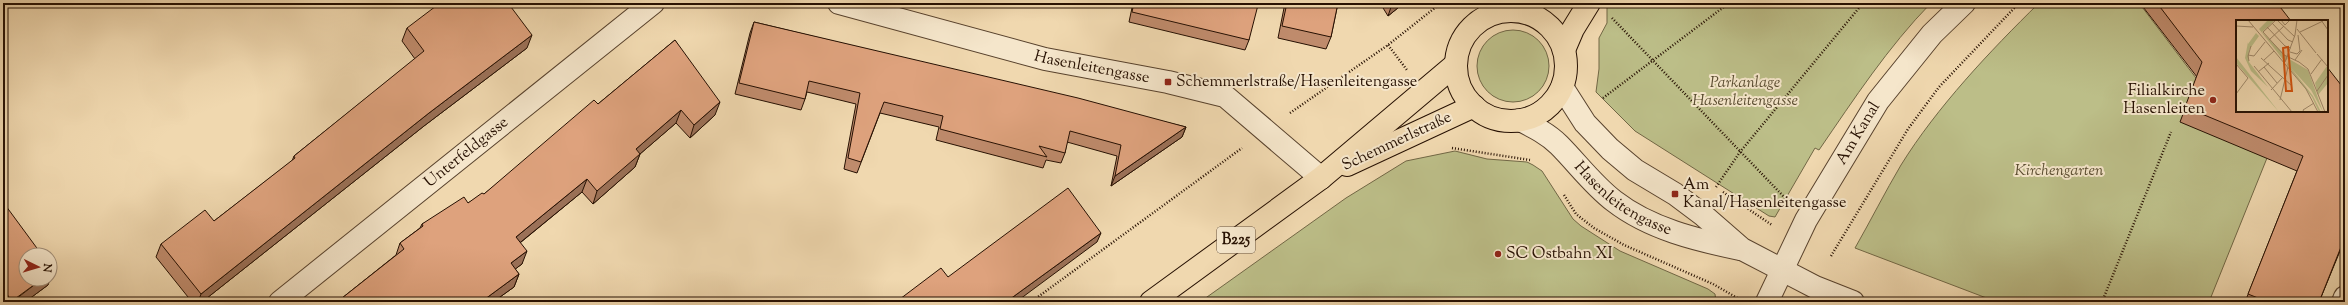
<svg xmlns="http://www.w3.org/2000/svg" width="2348" height="305" font-family="'Sorts Mill Goudy',serif">
	<rect width="100%" height="100%" fill="#f0d8af"/>
	<filter id="stains"><feTurbulence type="fractalNoise" baseFrequency=".005" numOctaves="4"/><feColorMatrix values="0 0 0 0 .2 0 0 0 0 .09 0 0 0 0 .02 0 0 0 .5 -.17"/></filter>
	<radialGradient id="worn" r=".72"><stop offset=".6" stop-color="#630" stop-opacity="0"/><stop offset="1" stop-color="#630" stop-opacity=".3"/></radialGradient>
	<g fill="#bcbe88" stroke="#716745">
		<path d="M 1607,3 L 1931,3 C 1888,47 1854,99 1819,150 L 1815,148 L 1775,217 L 1769,216 L 1635,131 L 1596,92 L 1599,69 L 1599,38 L 1607,23 Z"/>
		<path d="M 2039,3 L 2139,3 L 2196,78 L 2267,158 L 2211,297 L 2217,302 L 1997,302 L 1855,248 C 1871,220 1885,192 1901,165 C 1937,107 1990,51 2039,3 Z"/>
		<circle cx="1513" cy="66" r="36"/>
		<polygon points="1455,151 1487,159 1527,162 1533,165 1542,171 1573,219 1581,226 1620,251 1708,289 1715,294 1716,302 1200,302 1346,198 1406,161"/>
	</g>
	<g fill="none" stroke-linecap="round" stroke-linejoin="round">
		<g stroke="#58422d" stroke-width="24">
			<g id="minor">
				<path id="s1" d="M 839,3 L 1045,59 L 1168,82 L 1225,96 L 1321,178"/>
				<polyline points="1562,87 1585,123 1610,149 1635,170 1675,194 1703,215 1742,249 1815,287 1853,302"/>
				<path id="s2" d="M 1520,120 C 1534,127 1548,134 1559,145 C 1577,163 1593,185 1614,201 C 1650,229 1697,240 1740,249"/>
				<path id="s3" d="M 280,302 L 653,3"/>
				<path id="s4" d="M 1767,302 L 1806,220 L 1878,101 L 1932,34 L 1964,3"/>
				<polyline points="2343,302 2345,297"/>
			</g>
		</g>
		<g stroke="#261002" stroke-width="24">
			<g id="major">
				<circle cx="1511" cy="66" r="55"/>
				<polyline points="1564,50 1573,29 1589,3"/>
				<polyline points="1347,165 1474,106"/>
				<polyline points="1151,302 1321,178 1456,64"/>
			</g>
		</g>
		<g stroke="#261002" stroke-width="2.5" stroke-dasharray="1 2" stroke-linecap="butt">
			<polyline points="1612,18 1786,199"/>
			<polyline points="1388,45 1407,70"/>
			<polyline points="1603,98 1729,3"/>
			<polyline points="1290,113 1388,45 1441,3"/>
			<polyline points="1452,148 1530,160"/>
			<polyline points="1716,187 1740,152 1863,3"/>
			<polyline points="1723,192 1772,225"/>
			<polyline points="1564,195 1576,214 1594,228 1624,245 1713,284 1739,299"/>
			<polyline points="1831,256 1908,129 1939,87 2019,3"/>
			<polyline points="1031,302 1242,148"/>
			<polyline points="2102,302 2171,132"/>
		</g>
		<use href="#minor" stroke="#f5e6cb" stroke-width="22"/>
		<use href="#major" stroke="#f0d8af" stroke-width="22"/>
	</g>
	<g fill="#bf8b6c" stroke="#261002">
		<polygon points="324,3 332,3 332,5"/>
		<polygon points="1049,3 1058,3 1058,5"/>
		<polygon points="1133,3 1247,3 1249,40 1245,50 1129,22"/>
		<polygon points="1285,3 1338,3 1331,37 1326,49 1278,38"/>
		<polygon points="1380,3 1404,3 1388,16"/>
		<polygon points="2140,3 2277,3 2327,111 2319,302 2245,302 2297,171 2180,122 2197,77"/>
		<polygon points="754,22 1186,127 1182,137 1111,186 1117,156 1067,142 1065,153 1061,163 1046,160 1043,168 936,140 939,127 880,113 857,173 844,169 856,104 807,92 805,99 801,110 735,94 750,33"/>
		<polygon points="407,28 527,48 424,126 202,302 192,302 156,257 161,244 214,221 292,161 294,156 415,59 402,41"/>
		<polygon points="675,40 715,115 690,138 676,123 640,154 635,167 593,204 582,192 520,243 522,264 515,269 519,274 514,287 493,302 337,302 396,255 400,243 420,228 422,224 468,203 484,194 598,104"/>
		<polygon points="3,202 48,285 25,302 3,302"/>
	</g>
	<g fill="#9b7158" stroke="#261002">
		<polygon points="1393,3 1404,3 1388,16 1392,4"/>
		<polygon points="532,35 527,48 424,126 202,302 198,302 201,294 429,113"/>
		<polygon points="720,102 715,115 690,138 694,125"/>
		<polygon points="681,110 676,123 640,154 635,167 593,204 597,191 636,149"/>
		<polygon points="1186,127 1182,137 1111,186 1115,176"/>
		<polygon points="587,179 582,192 511,250 516,237"/>
		<polygon points="1101,233 1097,242 1016,302 1006,302"/>
		<polygon points="2345,237 2345,239 2319,302"/>
		<polygon points="527,251 522,264 506,276 511,263"/>
		<polygon points="54,270 48,285 25,302 12,302 42,279 50,279 50,273"/>
		<polygon points="519,274 514,287 493,302 481,302"/>
	</g>
	<g fill="#dea27d" stroke="#261002">
		<polygon points="440,3 508,3 532,35 429,113 201,294 161,244 205,210 214,221 295,158 294,156 424,51 407,28"/>
		<polygon points="1134,3 1247,3 1258,5 1249,40 1132,12"/>
		<polygon points="1287,3 1338,3 1331,37 1282,26"/>
		<polygon points="2157,3 2277,3 2291,21 2237,21 2237,111 2327,111 2327,67 2345,90 2345,237 2319,302 2268,302 2248,294 2303,156 2185,107 2202,62"/>
		<polygon points="754,22 1078,98 1186,127 1115,176 1121,145 1070,131 1065,153 1039,146 1047,157 940,129 943,116 884,102 861,162 848,158 860,93 809,81 805,99 739,83"/>
		<polygon points="675,40 720,102 694,125 681,110 636,149 640,154 597,191 587,179 516,237 527,251 511,263 519,274 481,302 422,302 420,300 417,302 337,302 404,249 400,243 423,226 422,224 464,197 468,203 482,193 484,194 594,100 598,104"/>
		<polygon points="1068,188 1101,233 1006,302 896,302 941,268 948,277"/>
		<polygon points="3,202 42,255 26,255 26,279 42,279 12,301 3,289"/>
		<polygon points="50,266 54,270 50,273"/>
	</g>
	<g fill="#8f2418" stroke="#f5e6cb" stroke-width="1.5">
		<rect x="1164" y="78" width="8" height="8" rx="2"/>
		<circle cx="2213" cy="100" r="4"/>
		<rect x="1671" y="190" width="8" height="8" rx="2"/>
		<circle cx="1498" cy="254" r="4"/>
	</g>
	<g text-anchor="middle" dominant-baseline="central" stroke-width="4" stroke-linejoin="round" paint-order="stroke">
		<rect fill="#f5e6cb" stroke="#64503e" stroke-width="1" x="1217" y="227" width="38" height="26" rx="3"/>
		<g font-size="15" font-weight="bold" fill="#261002">
			<text x="1236" y="240">B225</text>
		</g>
		<g font-size="16" fill="#261002" stroke="#f5e6cb">
			<text stroke="none"><textPath href="#s1" startOffset="261">Hasenleitengasse</textPath></text>
			<text stroke="none"><textPath href="#s4" startOffset="192">Am Kanal</textPath></text>
			<text transform="translate(1397 142) rotate(-25)">Schemmerlstraße</text>
			<text stroke="none"><textPath href="#s3" startOffset="239">Unterfeldgasse</textPath></text>
			<text stroke="none"><textPath href="#s2" startOffset="131">Hasenleitengasse</textPath></text>
		</g>
		<g font-size="16" fill="#261002" stroke="#f5e6cb" text-anchor="start">
			<text x="1176" y="82">Schemmerlstraße/Hasenleitengasse</text>
			<text x="2205" y="91" text-anchor="end">Filialkirche<tspan x="2205" dy="18">Hasenleiten</tspan></text>
			<text x="1683" y="185">Am<tspan x="1683" dy="18">Kanal/Hasenleitengasse</tspan></text>
			<text x="1506" y="254">SC Ostbahn XI</text>
		</g>
		<g font-size="16" font-style="italic" fill="#5a4d31" stroke="#f5e6cb">
			<text x="1745" y="83">Parkanlage<tspan x="1745" dy="18">Hasenleitengasse</tspan></text>
			<text x="2059" y="171">Kirchengarten</text>
		</g>
	</g>
	<g transform="translate(2236 20)">
		<rect width="92" height="92" fill="#f0d8af"/>
		<path d="M 32,0 L 39,0 L 26,12 L 52,38 L 49,42 L 23,9 ZM 20,13 L 23,16 L 13,30 L 13,42 L 32,67 L 15,51 L 9,38 L 12,22 L 12,24 ZM 0,37 L 43,92 L 0,43 ZM 53,39 L 72,50 L 87,92 L 75,70 L 55,48 L 77,76 L 85,92 L 83,92 L 76,77 L 51,45 ZM 91,46 L 92,63 L 82,75 L 79,63 Z" fill="#bcbe88"/>
		<path fill="none" stroke="#9f886a" stroke-width="1" d="M 12,0 L 70,69 L 82,92M 40,0 L 27,12 L 48,35 L 63,42 L 72,49 L 89,92M 41,0 L 59,17M 45,0 L 49,5 L 54,0M 85,0 L 92,10M 36,3 L 52,20 L 57,22M 0,6 L 17,7M 31,7 L 49,26 L 55,28M 61,9 L 80,33M 64,12 L 87,1M 33,20 L 48,6M 54,32 L 61,34 L 64,31 L 62,15M 81,34 L 92,47M 12,35 L 18,36 L 29,22M 25,38 L 56,66M 28,40 L 38,31M 59,40 L 66,30M 13,41 L 12,36 L 15,26M 49,42 L 59,15 L 61,0M 0,44 L 12,58 L 0,74M 18,46 L 56,92M 28,47 L 41,63M 22,52 L 33,43M 75,54 L 86,39M 35,70 L 47,57M 81,71 L 92,55M 44,80 L 52,47M 68,92 L 67,90 L 78,83"/>
		<path fill="#d5520b" fill-opacity="0.15" stroke="#d5520b" stroke-width="2" d="M 52,27 L 56,71 L 50,71 L 47,28 Z"/>
		<rect width="92" height="92" fill="none" stroke="#261002" stroke-width="2"/>
	</g>
	<rect width="2348" height="305" fill="none" stroke="#f0d8af" stroke-width="16"/>
	<rect x="4" y="4" width="2340" height="297" fill="none" stroke="#261002" stroke-width="2"/>
	<rect x="8" y="8" width="2332" height="289" fill="none" stroke="#261002"/>
	<g transform="translate(38 267) rotate(95)"><circle r="19" fill="#f5e6cb" stroke="#a2907b"/>
	<path d="M0-3L7 15L0 10L-7 15Z" fill="#8f2418"/>
	<text y="-6" font-size="11" font-weight="bold" text-anchor="middle" fill="#261002">N</text>
	</g>
	<rect width="100%" height="100%" filter="url(#stains)"/>
	<rect width="100%" height="100%" fill="url(#worn)"/>
</svg>
